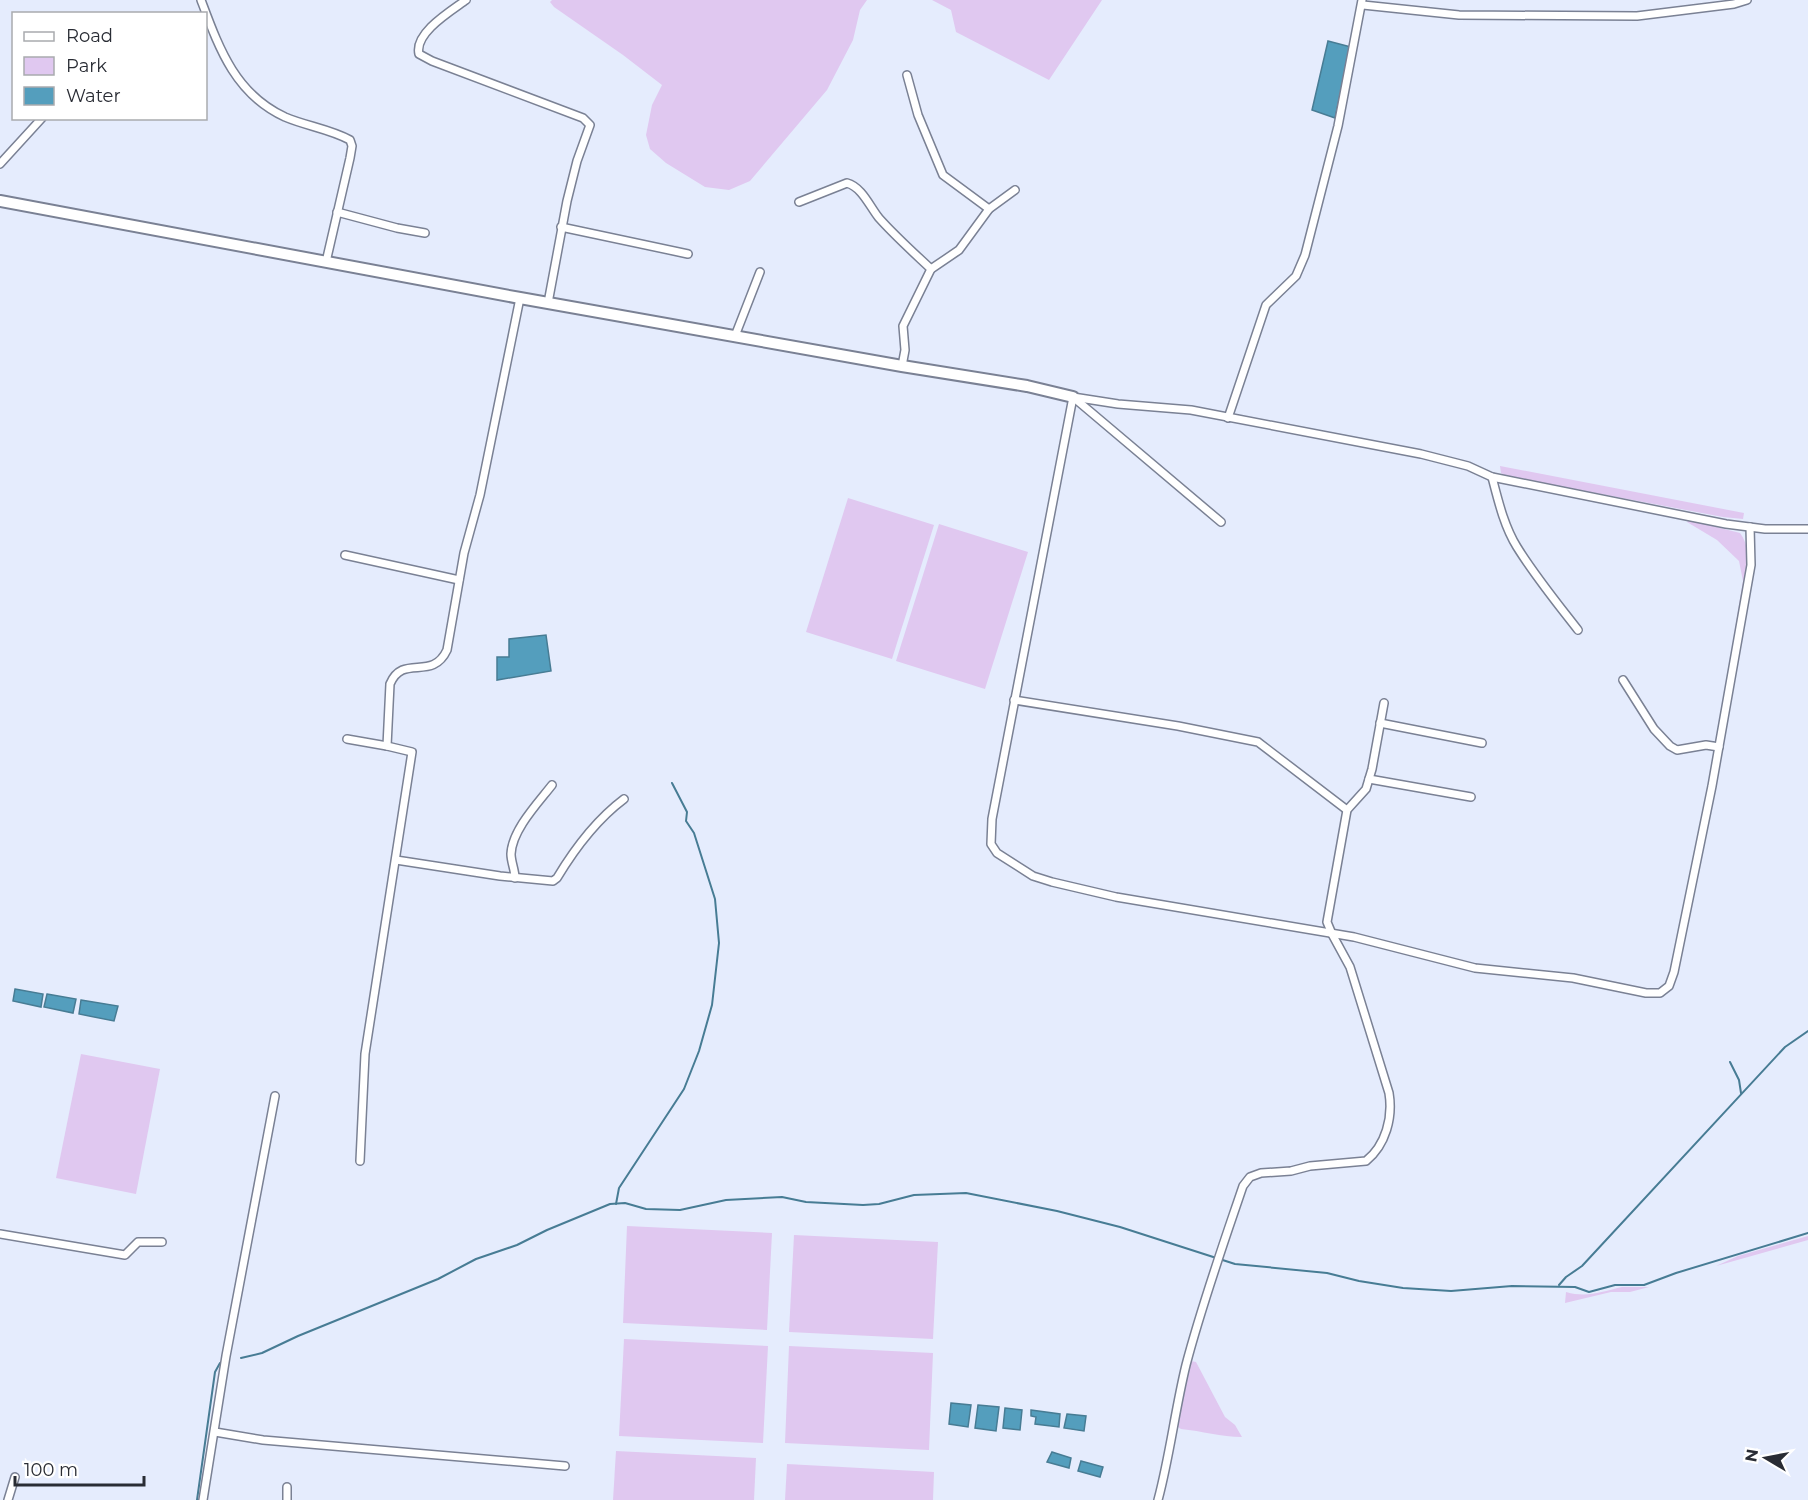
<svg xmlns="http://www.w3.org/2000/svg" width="1808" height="1500" font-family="Montserrat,sans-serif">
	<rect width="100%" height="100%" fill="#e5ecfd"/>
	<g fill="#e0c8f0">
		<polygon points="552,0 867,0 860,10 853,40 827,90 750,181 729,190 705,187 666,163 650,149 646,135 652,105 662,85 623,55 554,7 550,2"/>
		<polygon points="932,0 1102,0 1049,80 956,32 951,10"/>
		<polygon points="1500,466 1744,513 1743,519 1723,517 1506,476 1501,473"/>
		<polygon points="848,498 934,525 892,659 806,632"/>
		<path d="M 1689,520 L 1740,533 C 1748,544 1748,554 1748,568 L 1724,696 L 1743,581 L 1739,561 L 1717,540 L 1687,522 Z"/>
		<polygon points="939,524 1028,552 985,689 896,661"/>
		<polygon points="81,1054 160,1069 136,1194 56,1178"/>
		<polygon points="627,1226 772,1233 767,1330 623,1323"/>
		<polygon points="794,1235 938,1242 933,1339 789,1332"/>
		<polygon points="1808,1236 1808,1240 1716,1266 1738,1256"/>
		<path d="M 1622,1287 L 1649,1287 L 1630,1292 L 1611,1292 L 1565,1303 L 1566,1292 C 1587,1298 1600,1292 1622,1287 Z"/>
		<polygon points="624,1339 768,1346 763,1443 619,1436"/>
		<polygon points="789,1346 933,1353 929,1450 785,1443"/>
		<path d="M 1191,1361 L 1196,1362 L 1225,1417 L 1235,1425 L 1242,1437 C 1221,1437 1202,1431 1181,1429 L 1178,1427 L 1179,1402 Z"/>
		<polygon points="616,1451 756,1458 754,1500 613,1500"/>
		<polygon points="787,1464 934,1472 933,1500 785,1500"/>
	</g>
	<g fill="#549ebd" stroke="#477c94" stroke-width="1.5">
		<polygon points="1328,41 1351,47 1335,118 1312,110"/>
		<polygon points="546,635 551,671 497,680 497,657 509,657 509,639"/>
		<polygon points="15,989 43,994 41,1007 13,1001"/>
		<polygon points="47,994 76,999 73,1013 44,1007"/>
		<polygon points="81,1000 118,1006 114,1021 79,1014"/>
		<polygon points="951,1403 971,1405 968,1427 949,1424"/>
		<polygon points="978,1405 999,1407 996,1431 975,1428"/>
		<polygon points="1005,1408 1022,1410 1020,1430 1003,1428"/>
		<polygon points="1031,1410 1060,1414 1059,1427 1035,1424 1036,1417 1031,1416"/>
		<polygon points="1067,1414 1086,1416 1084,1431 1064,1428"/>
		<polygon points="1052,1452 1071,1458 1069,1468 1047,1462"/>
		<polygon points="1081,1461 1103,1467 1100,1477 1078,1471"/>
	</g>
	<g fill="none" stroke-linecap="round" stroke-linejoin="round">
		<g stroke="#477c94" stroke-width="2">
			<polyline points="1730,1062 1739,1080 1741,1093"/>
			<polyline points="616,1204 619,1188 684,1089 699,1051 712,1005 719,943 715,899 694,833 686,821 687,812 672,783"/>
			<polyline points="1559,1285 1566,1277 1582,1266 1785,1047 1808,1031"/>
			<polyline points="241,1358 262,1353 298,1336 438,1279 476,1259 517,1245 547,1230 610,1204 625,1203 646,1209 680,1210 726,1200 782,1197 806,1202 863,1205 879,1204 914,1195 966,1193 1057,1211 1120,1227 1235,1264 1327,1273 1359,1281 1403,1288 1451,1291 1512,1286 1575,1287 1589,1292 1615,1285 1644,1285 1676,1273 1808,1233"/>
			<polyline points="197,1500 215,1372 220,1363"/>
		</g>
		<g stroke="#7a8194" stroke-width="10">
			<g id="street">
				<path d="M 201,0 C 219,48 235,94 285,117 C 306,126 330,129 350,140 L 352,146 L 350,158 L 326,262"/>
				<path d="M 466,0 C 451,11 414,33 419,54 L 432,61 L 583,118 L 590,125 L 577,161 L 567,201 L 548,303"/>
				<polyline points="1363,5 1459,15 1637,16 1734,4 1747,0"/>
				<polyline points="907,75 918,115 943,175 989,209"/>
				<polyline points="0,164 42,118"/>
				<path d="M 799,202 L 847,183 C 862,187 870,207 879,218 C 895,236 913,252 931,269"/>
				<polyline points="337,212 397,228 425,233"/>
				<polyline points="561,227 688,254"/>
				<polyline points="735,336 760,272"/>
				<polyline points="902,366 905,350 903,326 931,269 959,250 989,209 1015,190"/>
				<polyline points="1073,397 992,819 991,844 997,853 1033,876 1052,882 1116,897 1354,937 1475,968 1573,978 1646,993 1660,993 1669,986 1674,972 1712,786 1751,565 1750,527"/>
				<polyline points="1073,397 1118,404 1191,410 1421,454 1468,466 1492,477 1726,524 1765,529 1808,529"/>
				<polyline points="1073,397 1221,522"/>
				<polyline points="1228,418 1266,305 1296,276 1305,255 1338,126 1362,0"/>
				<path d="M 1492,477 C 1498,500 1504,526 1517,547 C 1535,576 1557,603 1578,630"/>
				<polyline points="345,555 459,580"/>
				<polyline points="1623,680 1654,729 1670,746 1677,750 1706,745 1719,747"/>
				<polyline points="1014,700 1178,726 1258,742 1347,810"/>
				<polyline points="1380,723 1482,743"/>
				<polyline points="347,739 387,746"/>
				<polyline points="1369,779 1471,797"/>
				<path d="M 396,860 L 500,876 L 553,881 L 557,878 C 575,848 596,820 624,799"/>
				<path d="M 515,878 C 515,870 511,862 511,854 C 512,830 538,803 552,785"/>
				<path d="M 360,1161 L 365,1054 L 412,752 L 387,746 L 390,684 C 403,653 432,682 447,650 L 464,553 L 480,495 L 520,298"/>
				<polyline points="0,1234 125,1255 138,1242 162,1242"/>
				<polyline points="215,1432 263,1440 565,1466"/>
				<polyline points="8,1500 15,1477"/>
				<polyline points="203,1500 226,1356 275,1096"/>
				<polyline points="287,1500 287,1487"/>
				<path d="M 1158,1500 C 1170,1455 1175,1410 1186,1365 C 1202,1304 1223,1245 1243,1186 L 1250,1177 L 1261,1173 L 1291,1171 L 1310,1166 L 1366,1161 C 1386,1145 1393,1117 1389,1093 L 1350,967 L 1332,934 L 1327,922 L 1347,810 L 1366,789 L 1372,769 L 1384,703"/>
			</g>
		</g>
		<g stroke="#7a8194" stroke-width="14">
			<polyline id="secondary" points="0,201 520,298 902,366 1027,386 1073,397"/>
		</g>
		<use href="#street" stroke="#fff" stroke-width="7"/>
		<use href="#secondary" stroke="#fff" stroke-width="10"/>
	</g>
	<rect x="12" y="12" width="195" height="108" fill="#ffffff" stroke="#a9abae" stroke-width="1.5"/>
	<rect x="24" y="32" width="30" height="9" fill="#ffffff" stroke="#a9abae" stroke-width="1.5"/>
	<text x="66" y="42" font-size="18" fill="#292c34">Road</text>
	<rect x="24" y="57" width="30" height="18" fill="#e0c8f0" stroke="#a9abae" stroke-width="1.5"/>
	<text x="66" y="72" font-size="18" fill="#292c34">Park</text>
	<rect x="24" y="87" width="30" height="18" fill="#549ebd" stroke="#a9abae" stroke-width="1.5"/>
	<text x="66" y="102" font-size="18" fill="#292c34">Water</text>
	<g transform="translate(1766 1458) rotate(280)" stroke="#ffffff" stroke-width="4.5" paint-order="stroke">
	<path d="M0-4.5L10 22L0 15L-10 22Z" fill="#292c34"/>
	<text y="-9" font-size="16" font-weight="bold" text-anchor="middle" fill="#292c34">N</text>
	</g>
	<path d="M15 1476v9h129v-9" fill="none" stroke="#292c34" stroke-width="3"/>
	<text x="24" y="1476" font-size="18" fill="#292c34" stroke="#ffffff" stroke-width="4.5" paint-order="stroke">100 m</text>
</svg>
